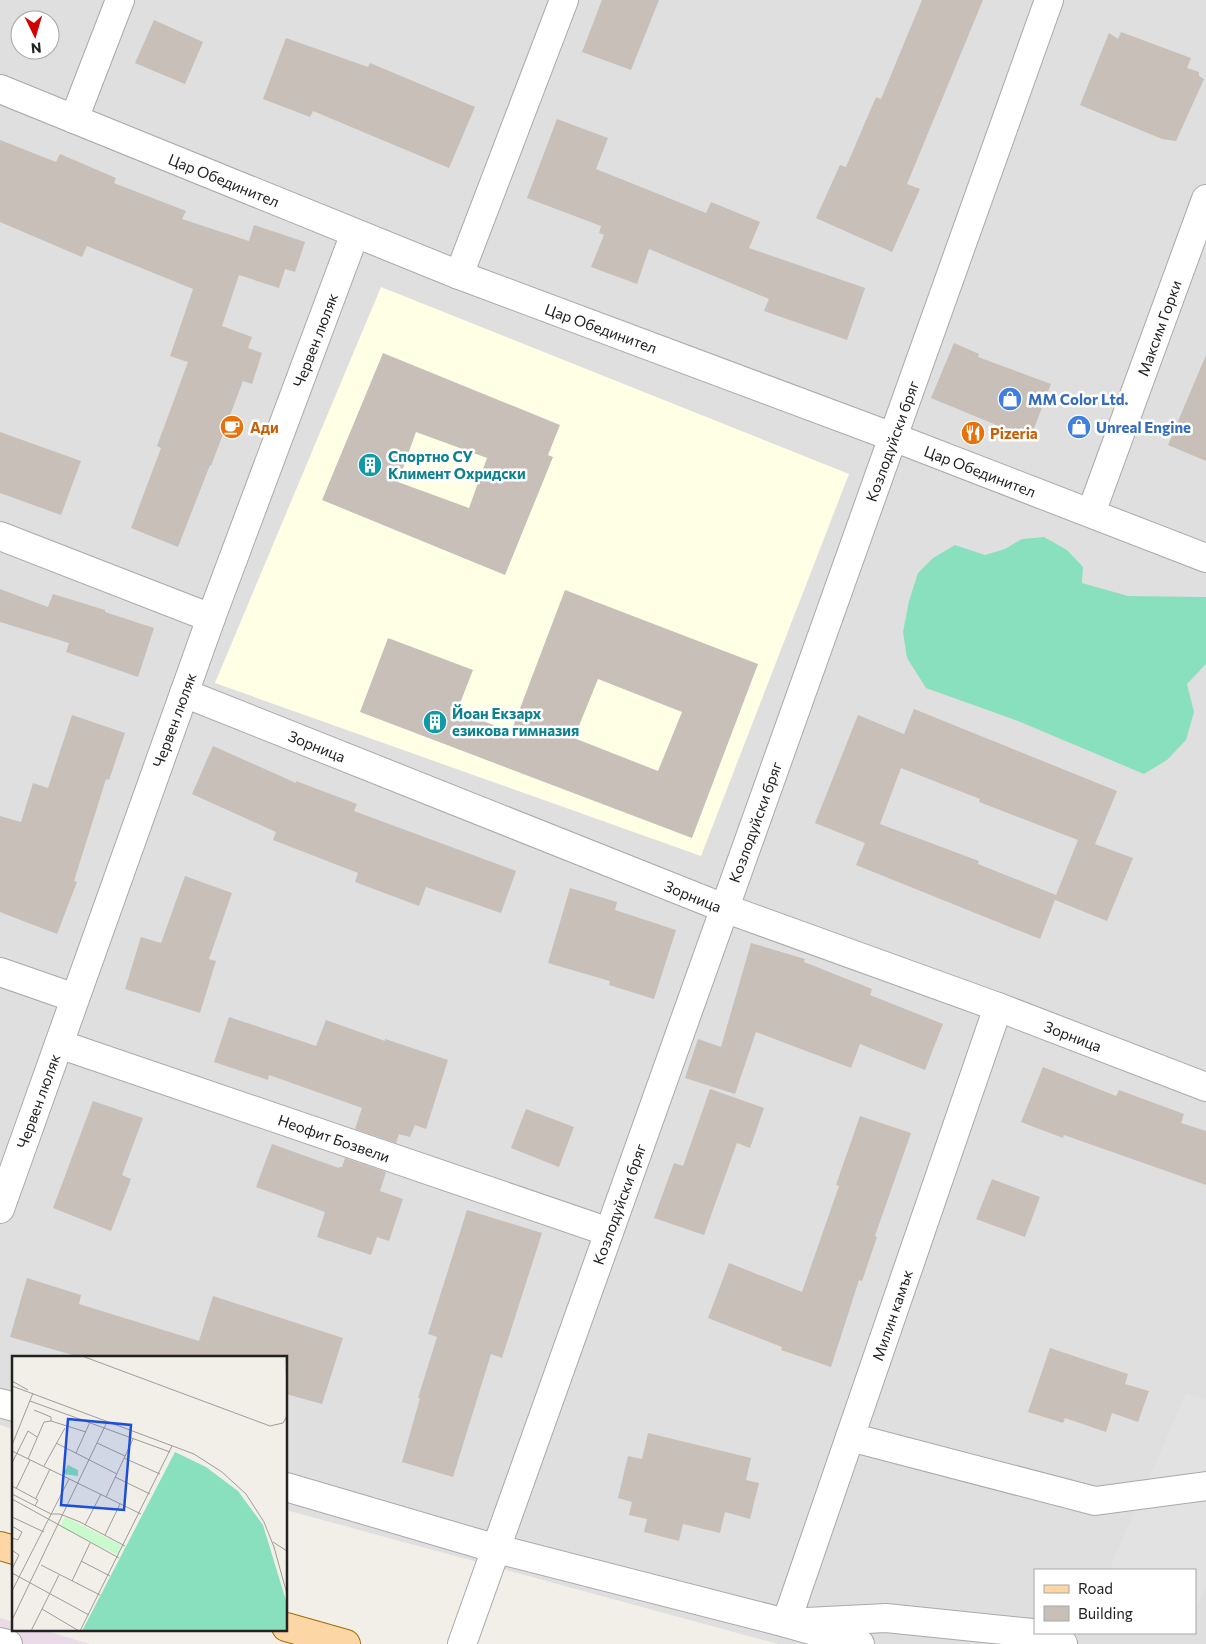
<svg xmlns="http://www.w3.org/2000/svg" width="1206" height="1644" font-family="Commissioner,sans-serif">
	<rect width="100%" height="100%" fill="#f2efe9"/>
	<path fill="#e0dfdf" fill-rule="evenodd" d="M 0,0 L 1206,0 L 1206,1644 L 778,1644 L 286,1510 L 286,1358 L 14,1358 L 14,1430 L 0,1425 ZM 20,20 L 50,20 L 50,50 L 20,50 ZM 1035,1570 L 1195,1570 L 1195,1633 L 1035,1633 Z"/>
	<polygon fill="#ebdbe8" points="0,1618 14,1622 14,1630 43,1630 90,1644 0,1644"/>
	<polygon fill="#ffffe5" points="381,287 849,474 701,856 215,683"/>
	<polygon fill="#88e0be" points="1044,537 1067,550 1083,567 1082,583 1128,596 1206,597 1206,664 1187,684 1194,712 1186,740 1167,760 1144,774 1018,721 926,688 907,658 903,632 909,601 918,573 933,558 955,545 985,555 1005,549 1022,539"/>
	<polygon fill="#e2e2e2" points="1186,1393 1206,1399 1206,1587 1195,1612 1195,1570 1109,1570"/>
	<g fill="#c7bfb8" fill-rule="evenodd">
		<polygon points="602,0 659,0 631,70 582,52"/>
		<polygon points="922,0 983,0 907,184 920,189 892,252 816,218 840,165 846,167 876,97 881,99"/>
		<polygon points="154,20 203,42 185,84 135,63"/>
		<polygon points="1121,32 1191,58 1187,68 1199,72 1199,76 1204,79 1176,141 1162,139 1080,105 1109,33 1118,39"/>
		<polygon points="286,38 368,67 370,63 475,107 449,168 313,111 310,117 263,99"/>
		<polygon points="557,119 608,138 596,169 706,213 711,202 760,222 749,248 865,288 847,340 764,311 769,299 649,249 637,284 591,267 604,235 599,233 601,226 527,198"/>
		<polygon points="0,140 56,162 60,154 116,178 114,183 186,211 182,219 249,241 254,225 305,242 295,272 285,269 279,288 239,275 222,326 252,337 248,348 262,353 252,384 243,381 211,466 210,465 178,547 131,528 161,448 157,446 188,362 170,356 193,289 87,246 82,257 0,222"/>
		<polygon points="954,343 979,354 978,357 1051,384 1030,439 931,398"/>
		<path d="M 383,353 L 560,425 L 548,455 L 553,457 L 505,575 L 322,500 ZM 416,432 L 487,458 L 469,508 L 398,482 Z"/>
		<polygon points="1206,355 1206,461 1168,445"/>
		<polygon points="0,432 81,461 61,515 0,493"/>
		<polygon points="0,589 48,607 53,594 105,610 105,612 154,628 138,677 66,652 69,643 0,622"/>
		<path d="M 565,590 L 758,664 L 692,838 L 360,712 L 388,638 L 473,670 L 457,711 L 511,732 ZM 598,679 L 682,712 L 658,771 L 574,738 Z"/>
		<path d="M 914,709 L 1117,791 L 1095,844 L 1133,858 L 1107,921 L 1055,900 L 1040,939 L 856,865 L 865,843 L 815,823 L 858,715 L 904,734 ZM 901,768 L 980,799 L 979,802 L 1078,840 L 1056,895 L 978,864 L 979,861 L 880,824 Z"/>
		<polygon points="72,715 125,733 109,780 106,779 74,881 77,882 57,934 0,912 0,816 21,822 33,783 48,788"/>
		<polygon points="213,746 296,783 296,781 357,804 354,811 516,871 501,913 426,887 419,906 355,882 358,873 273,840 276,832 192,794"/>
		<polygon points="185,876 232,893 209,959 216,961 200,1013 125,989 141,937 161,943"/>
		<polygon points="570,888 617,902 615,910 676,930 654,999 609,985 610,981 548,963"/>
		<polygon points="751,943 805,959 804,962 872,989 870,995 943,1024 925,1070 860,1044 851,1068 756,1032 735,1094 685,1078 698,1039 721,1047"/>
		<polygon points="229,1017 316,1046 326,1020 385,1041 385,1039 448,1060 426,1129 415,1125 410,1137 399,1134 396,1143 355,1129 362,1108 269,1075 268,1080 214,1062"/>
		<polygon points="1043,1067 1116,1096 1119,1090 1184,1114 1181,1123 1206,1131 1206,1185 1064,1135 1063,1138 1021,1122"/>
		<polygon points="710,1089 764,1108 750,1148 737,1143 704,1235 654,1218 674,1163 683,1166"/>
		<polygon points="93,1101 143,1118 122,1175 131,1179 111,1231 53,1208"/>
		<polygon points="526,1109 574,1127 559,1167 511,1148"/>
		<polygon points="860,1116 911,1133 875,1236 877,1237 862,1281 859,1280 831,1367 781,1350 782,1347 708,1318 729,1263 802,1292 839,1186 836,1185"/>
		<polygon points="272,1144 339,1168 339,1167 342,1167 345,1158 386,1172 380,1191 403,1199 389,1241 377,1237 371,1255 317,1237 325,1212 256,1187"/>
		<polygon points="992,1179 1040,1197 1025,1237 976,1219"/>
		<polygon points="467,1210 542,1233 502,1358 491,1354 453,1477 402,1462 420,1398 418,1398 437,1337 428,1334"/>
		<polygon points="27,1278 81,1295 79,1304 199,1341 213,1296 343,1338 322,1404 286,1394 286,1358 83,1358 10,1337"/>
		<polygon points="1050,1348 1128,1374 1125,1384 1149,1391 1138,1422 1112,1413 1106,1432 1065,1418 1063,1423 1028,1412"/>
		<polygon points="648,1433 751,1458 746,1480 759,1483 750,1519 725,1512 720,1533 683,1524 679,1541 644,1532 647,1519 629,1515 632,1502 618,1498 628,1456 642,1459"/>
	</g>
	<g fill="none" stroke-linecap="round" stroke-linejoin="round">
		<g stroke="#a9a9a9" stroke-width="30">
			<g id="minor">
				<polyline points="0,89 459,275 893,437 1206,558"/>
				<polyline points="74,119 120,0"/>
				<polyline points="459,275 564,0"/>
				<polyline points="1091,513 1206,199"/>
				<polyline points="0,536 211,618"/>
				<polyline points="184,693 724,908 998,1007 1206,1087"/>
				<polyline points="0,972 75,998"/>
				<polyline points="998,1007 786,1623 886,1618 1042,1634 1063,1644"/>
				<polyline points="59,1044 609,1232"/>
				<polyline points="0,1209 211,618 355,233"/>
				<polyline points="0,1403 14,1407"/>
				<polyline points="850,1437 1095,1501 1206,1486"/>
				<polyline points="286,1487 497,1549 786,1623 860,1644"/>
				<polyline points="0,1642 8,1644"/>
				<polyline points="462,1644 1049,0"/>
			</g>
		</g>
		<g stroke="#a06b00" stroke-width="30">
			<g id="major">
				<polyline points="0,1546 14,1550"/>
				<polyline points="286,1627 346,1644"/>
			</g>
		</g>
		<use href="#minor" stroke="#fff" stroke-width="28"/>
		<use href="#major" stroke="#fcd6a4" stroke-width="28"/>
	</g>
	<defs>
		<g id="shop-disc" transform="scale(1.25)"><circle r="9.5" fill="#3f7fe0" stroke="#fff"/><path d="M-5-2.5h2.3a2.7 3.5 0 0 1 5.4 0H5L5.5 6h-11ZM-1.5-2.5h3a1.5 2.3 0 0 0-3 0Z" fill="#fff"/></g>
		<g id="cafe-disc" transform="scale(1.25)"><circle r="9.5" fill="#e8710a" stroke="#fff"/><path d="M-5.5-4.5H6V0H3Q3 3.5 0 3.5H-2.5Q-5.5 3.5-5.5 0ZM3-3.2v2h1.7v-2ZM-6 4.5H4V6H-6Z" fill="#fff"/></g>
		<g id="restaurant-disc" transform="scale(1.25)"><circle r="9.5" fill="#e8710a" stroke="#fff"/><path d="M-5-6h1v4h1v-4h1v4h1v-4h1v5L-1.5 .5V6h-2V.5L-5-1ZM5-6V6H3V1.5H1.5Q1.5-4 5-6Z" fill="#fff"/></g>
		<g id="building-disc" transform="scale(1.25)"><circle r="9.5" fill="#0f9aa8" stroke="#fff"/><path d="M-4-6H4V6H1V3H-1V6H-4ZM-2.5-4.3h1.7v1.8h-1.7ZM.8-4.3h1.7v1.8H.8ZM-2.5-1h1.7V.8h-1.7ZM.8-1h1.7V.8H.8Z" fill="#fff"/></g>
	</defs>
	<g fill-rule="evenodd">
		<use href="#shop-disc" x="1010" y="399"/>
		<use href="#cafe-disc" x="232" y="427"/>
		<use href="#shop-disc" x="1079" y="427"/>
		<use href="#restaurant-disc" x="973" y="433"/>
		<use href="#building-disc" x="370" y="465"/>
		<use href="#building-disc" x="435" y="722"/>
	</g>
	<g text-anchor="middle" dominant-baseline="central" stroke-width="5" stroke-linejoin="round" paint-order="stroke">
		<g font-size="15" fill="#222" stroke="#fff">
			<text transform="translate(224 180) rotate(22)">Цар Обединител</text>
			<text transform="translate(601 328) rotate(20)">Цар Обединител</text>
			<text transform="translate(1159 328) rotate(-70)">Максим Горки</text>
			<text transform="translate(315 340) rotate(-69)">Червен люляк</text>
			<text transform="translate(892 441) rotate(-70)">Козлодуйски бряг</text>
			<text transform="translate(980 471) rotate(21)">Цар Обединител</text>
			<text transform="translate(174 720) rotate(-70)">Червен люляк</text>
			<text transform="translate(317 746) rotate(22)">Зорница</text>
			<text transform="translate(755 822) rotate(-70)">Козлодуйски бряг</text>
			<text transform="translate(693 896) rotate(22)">Зорница</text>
			<text transform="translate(1073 1036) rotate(21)">Зорница</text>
			<text transform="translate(38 1101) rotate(-70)">Червен люляк</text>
			<text transform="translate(334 1138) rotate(19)">Неофит Бозвели</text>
			<text transform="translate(619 1204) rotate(-70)">Козлодуйски бряг</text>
			<text transform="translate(892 1315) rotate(-71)">Милин камък</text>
		</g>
		<g font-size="15" font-weight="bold" fill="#366cbe" stroke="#fff" text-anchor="start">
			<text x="1028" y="399">MM Color Ltd.</text>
			<text x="1096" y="427">Unreal Engine</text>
		</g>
		<g font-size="15" font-weight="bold" fill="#c56008" stroke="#fff" text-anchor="start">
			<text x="250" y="427">Ади</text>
			<text x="990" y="433">Pizeria</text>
		</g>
		<g font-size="15" font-weight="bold" fill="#0d838f" stroke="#fff" text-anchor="start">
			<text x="388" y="456">Спортно СУ<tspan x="388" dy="17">Климент Охридски</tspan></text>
			<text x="452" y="713">Йоан Екзарх<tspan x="452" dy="17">езикова гимназия</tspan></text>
		</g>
	</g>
	<g transform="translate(12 1356)">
		<rect width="275" height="275" fill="#f2efe9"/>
		<path d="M 53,161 L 111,190 L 106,199 L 48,171 Z" fill="#c8facc"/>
		<path d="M 163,96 L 194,111 L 226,135 L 251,169 L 275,248 L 275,275 L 70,275 ZM 56,109 L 66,114 L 66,120 L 51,118 Z" fill="#88e0be"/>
		<path fill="none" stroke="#9f9d99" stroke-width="1" d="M 70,0 L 258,70 L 271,67 L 275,60M 274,0 L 275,45M 0,25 L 16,34M 0,30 L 182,98 L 210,116 L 234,138 L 252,166 L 262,191 L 275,238M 18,45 L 158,96M 39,65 L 74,76M 44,87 L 105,118M 85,87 L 113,100M 0,89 L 21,37M 0,95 L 129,158M 64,97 L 78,66M 112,102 L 148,118M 16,103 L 32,66 L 39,65 L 39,61 L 22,54M 0,107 L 16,75 L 25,81M 32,110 L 53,72M 103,121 L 138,138M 0,130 L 26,144 L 23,150M 4,133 L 18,104M 0,138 L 39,158 L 48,158 L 68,166 L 113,190M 94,141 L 121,83M 24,142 L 38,113M 0,143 L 107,202M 0,161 L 32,176M 73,169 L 89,138M 0,170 L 10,176 L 6,184 L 0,182M 93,179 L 108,148M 261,186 L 275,195M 0,194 L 7,199 L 0,213M 69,205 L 98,220M 29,209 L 88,239M 0,217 L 77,259M 60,225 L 78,187M 0,235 L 57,123M 30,253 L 67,275M 0,264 L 95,66M 19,275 L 47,219M 68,275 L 160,90"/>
		<path fill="#1d4ed8" fill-opacity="0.15" stroke="#1d4ed8" stroke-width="2.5" d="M 56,63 L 119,69 L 112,154 L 49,149 Z"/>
		<rect width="275" height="275" fill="none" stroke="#222" stroke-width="2.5"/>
	</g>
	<rect x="1034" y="1569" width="162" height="65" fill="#ffffff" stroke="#a7a7a7"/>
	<rect x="1044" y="1585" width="25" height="8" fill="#fcd6a4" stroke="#a7a7a7"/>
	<text x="1078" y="1594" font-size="15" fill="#222222">Road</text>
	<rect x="1044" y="1606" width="25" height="15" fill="#c7bfb8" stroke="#a7a7a7"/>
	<text x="1078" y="1619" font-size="15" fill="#222222">Building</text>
	<g transform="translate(35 35) rotate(175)"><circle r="24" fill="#ffffff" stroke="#a7a7a7"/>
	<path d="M0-4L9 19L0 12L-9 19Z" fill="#d40000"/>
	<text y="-8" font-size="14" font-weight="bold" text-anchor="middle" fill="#222222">N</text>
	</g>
</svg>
